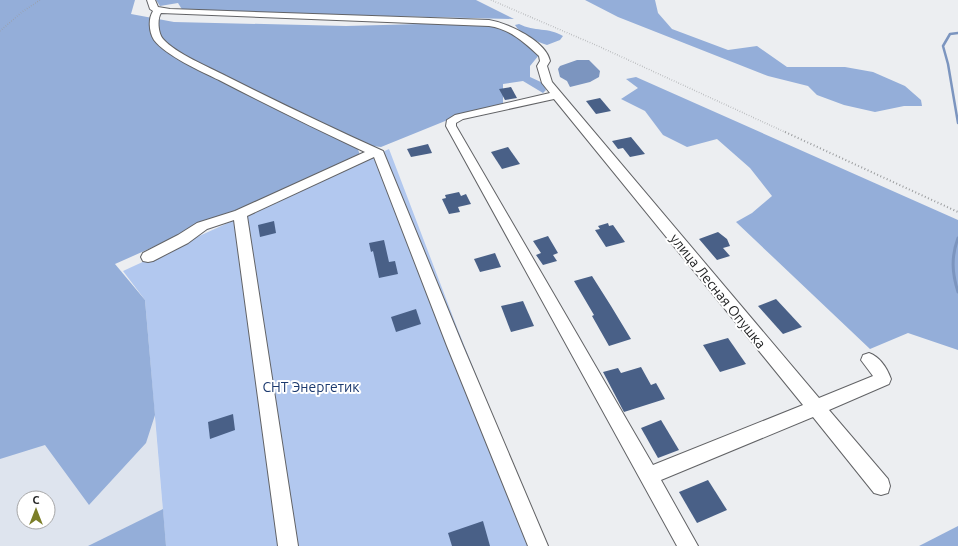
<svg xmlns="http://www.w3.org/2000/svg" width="958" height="546" font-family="Ubuntu,sans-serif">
	<rect width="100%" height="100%" fill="#eceef1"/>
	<path fill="#dee4ee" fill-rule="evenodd" d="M 149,351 L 166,546 L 0,546 L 0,409 ZM 24,498 L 48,498 L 48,522 L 24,522 Z"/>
	<polygon fill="#b2c8ef" points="389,149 458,330 545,546 166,546 145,300 123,271"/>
	<g fill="#94aed9">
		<polygon points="0,0 135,0 131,14 174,22 346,26 457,23 503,27 511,31 539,55 530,66 530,77 543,83 546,90 543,93 523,81 503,84 503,105 460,115 381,147 356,144 360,155 115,264 145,300 155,415 146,443 89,505 45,445 0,459"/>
		<polygon points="156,0 476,0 514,19 183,11 178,3 160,6"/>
		<polygon points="585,0 655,0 658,13 672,29 728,50 757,46 787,67 845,67 873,72 905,86 921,100 922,106 904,106 875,112 844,105 817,95 808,86 768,76 618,17"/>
		<path d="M 519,24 C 535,32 548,27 563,36 L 560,40 L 547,45 C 536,41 521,36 515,25 Z"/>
		<polygon points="636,77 958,220 958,350 908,333 870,349 736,222 752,213 772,196 750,168 717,139 687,147 663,135 645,111 621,99 638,88 626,79"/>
		<polygon points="163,509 166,546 88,546"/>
		<polygon points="958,526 958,546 919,546"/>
	</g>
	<polygon fill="#7c95bf" points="577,60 589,60 600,71 599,77 590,82 570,87 567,81 560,77 558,69 560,66"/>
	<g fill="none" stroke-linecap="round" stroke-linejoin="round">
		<polyline stroke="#7c95bf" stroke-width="2.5" points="958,33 950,34 943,46 948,64 958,123"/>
		<path stroke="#7c95bf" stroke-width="3" d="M 958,238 C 951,257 952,273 958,292"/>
	</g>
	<g fill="#496087">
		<polygon points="511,87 517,98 505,100 499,89"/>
		<polygon points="600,98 611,111 596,114 586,101"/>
		<polygon points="631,137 645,154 630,157 623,148 618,149 612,141"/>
		<polygon points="428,144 432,153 411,157 407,149"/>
		<polygon points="508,147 520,164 502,169 491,152"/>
		<polygon points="459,192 461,196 466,194 471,204 458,207 460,212 449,214 442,199 446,198 445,195"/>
		<polygon points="274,221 276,233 260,237 258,225"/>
		<polygon points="608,223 609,226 613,225 625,242 606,247 595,230 600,229 598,226"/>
		<polygon points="718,232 727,239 730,246 723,248 730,256 717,260 699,239"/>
		<polygon points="548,236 558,253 553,255 557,261 543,265 536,255 541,253 533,241"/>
		<polygon points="384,240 389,262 395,261 398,274 379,278 373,251 371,252 369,243"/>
		<polygon points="495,253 501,267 480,272 474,259"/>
		<polygon points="592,276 611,306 631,339 609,346 592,316 594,315 574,281"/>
		<polygon points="776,299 802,327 783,334 758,306"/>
		<polygon points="523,301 534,326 511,332 501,306"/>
		<polygon points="416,309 421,324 396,332 391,317"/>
		<polygon points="728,338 746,364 720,372 703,345"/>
		<polygon points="641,367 651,385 656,383 665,399 624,412 603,372 618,368 621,373"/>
		<polygon points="233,414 235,430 210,439 208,422"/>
		<polygon points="661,420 679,450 658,458 641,428"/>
		<polygon points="708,480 727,510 697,523 679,492"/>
		<polygon points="483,521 490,546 452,546 448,533"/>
	</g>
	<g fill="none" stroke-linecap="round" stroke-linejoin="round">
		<g stroke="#626366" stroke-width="2">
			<path id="minor" d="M 147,0 L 155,0 L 158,7 L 170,9 L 489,20 C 508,23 546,41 550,61 L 547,66 L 552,82 L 819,398 L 873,376 L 861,360 L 863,355 L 869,353 C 880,357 887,368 891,379 L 889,384 L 829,410 L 888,479 L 890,486 L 888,493 L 881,495 L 874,493 L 813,417 L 661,480 L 698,546 L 677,546 L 446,126 L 447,120 L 455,115 L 550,93 L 542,83 L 537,66 L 540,61 L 539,56 C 524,42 510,29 489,26 L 161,13 C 157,19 158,33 163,39 C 175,53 209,67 226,76 C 278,102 330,127 383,151 L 463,346 L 548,546 L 528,546 L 447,346 L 374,157 L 247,216 L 298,546 L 278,546 L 234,220 L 207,229 L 188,243 L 153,261 L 148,262 L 143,261 L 141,257 L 143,253 L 178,235 L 197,223 L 235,211 L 365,152 C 316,129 267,105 219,80 C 202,72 165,55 154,40 C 149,32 148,19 153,11 L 150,9 ZM 554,99 L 803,405 L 653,465 L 456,126 L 456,123 L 463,119 Z"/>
		</g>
		<g stroke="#9a9c9e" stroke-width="1.5" stroke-dasharray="0.5 2" stroke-linecap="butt">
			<polyline points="491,0 598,46 787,133"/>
			<polyline points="0,31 22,12 40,0"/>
		</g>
		<polyline stroke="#9a9c9e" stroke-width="2" stroke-dasharray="1 2.5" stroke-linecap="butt" points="785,132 958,212"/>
		<use href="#minor" fill="#fff" fill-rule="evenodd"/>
	</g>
	<g text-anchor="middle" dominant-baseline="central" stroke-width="4" stroke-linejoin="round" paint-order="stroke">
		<g font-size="14" fill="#232425" stroke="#fff">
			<text transform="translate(718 291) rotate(51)">улица Лесная Опушка</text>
		</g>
		<g font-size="14" fill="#1c3a6f" stroke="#fff">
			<text x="311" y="387">СНТ Энергетик</text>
		</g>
	</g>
	<g transform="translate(36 510)"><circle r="19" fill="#ffffff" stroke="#a7a7a8"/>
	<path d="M0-3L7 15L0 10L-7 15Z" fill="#7b7e28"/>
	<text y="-6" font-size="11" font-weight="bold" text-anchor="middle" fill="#232425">С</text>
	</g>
</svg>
